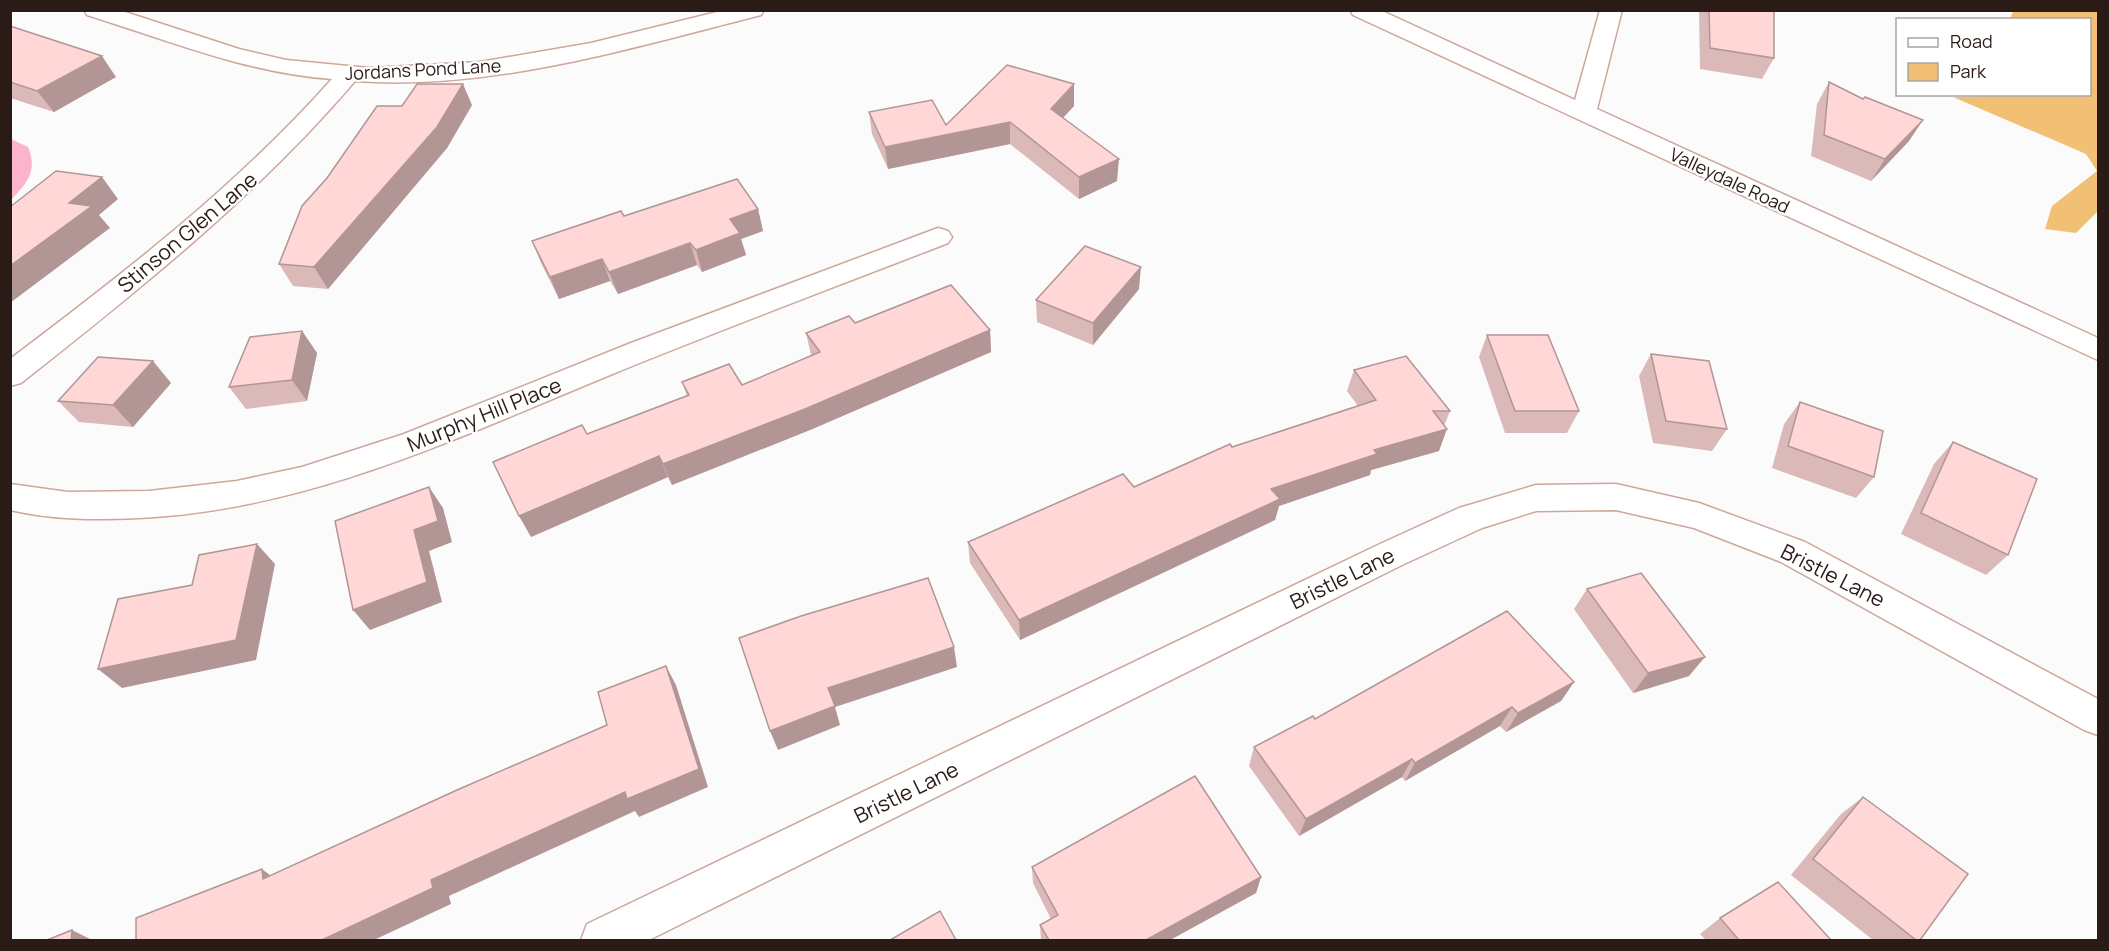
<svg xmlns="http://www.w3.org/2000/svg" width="2109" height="951" font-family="Manrope,sans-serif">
	<rect width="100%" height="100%" fill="#fbfbfb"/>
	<polygon fill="#f2c075" points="2013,11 2098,11 2098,211 2076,233 2045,229 2052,206 2097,171 2086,154 1953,97 2090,94 2090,20 2010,19"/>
	<path fill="#fcb4ca" d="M 11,139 L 28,147 C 38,171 27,183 11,200 Z"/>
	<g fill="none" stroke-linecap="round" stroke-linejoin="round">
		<g stroke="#cea79b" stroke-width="3">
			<g id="minor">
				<path d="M 84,10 L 119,10 L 239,49 L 286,60 L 369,68 L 480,62 L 591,43 L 725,10 L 764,10 L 761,15 C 630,48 492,91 355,81 C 257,196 140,289 21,383 L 10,386 L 10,359 C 124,273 237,186 332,79 C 247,73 167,40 87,15 Z"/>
				<polygon points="1350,10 1380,10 1575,100 1600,10 1622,10 1597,109 2098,338 2098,360 1353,15"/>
				<path d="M 938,228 L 948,231 L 952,237 L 948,243 C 835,287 722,329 610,375 C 457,438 308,510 139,518 C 96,520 53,520 10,510 L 10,484 L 68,492 L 149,491 L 237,481 L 302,467 L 404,434 L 631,343 Z"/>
				<polygon points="1616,484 1699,503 1805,542 2098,699 2098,735 2084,730 1781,562 1694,528 1616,510 1536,511 1482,528 1404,564 649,940 581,940 587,924 1380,544 1459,508 1536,485"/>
			</g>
		</g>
		<use href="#minor" fill="#fff" fill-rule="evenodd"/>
	</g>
	<g fill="#dab9b8">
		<polygon points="1699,10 1774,10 1774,58 1762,79 1700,69"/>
		<polygon points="10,26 116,77 54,112 10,98"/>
		<polygon points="1829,82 1909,141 1871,181 1811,156 1817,104"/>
		<polygon points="472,105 447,148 328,289 293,286 279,264"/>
		<polygon points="1074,106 1063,117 1117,181 1079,199 1010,144 888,169 872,134 869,112 946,125"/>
		<polygon points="758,209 763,231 741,239 746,255 702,272 697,265 618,294 610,281 559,299 541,263 532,241 624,216"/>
		<polygon points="1139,289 1093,345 1037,322 1036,300"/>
		<polygon points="855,323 990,330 991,352 810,430 672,485 668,477 531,537 587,434 687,396 682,382 742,385 811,355 806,333"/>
		<polygon points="302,331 317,353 307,401 246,409 229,387"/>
		<polygon points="1487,335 1579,411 1567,433 1505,433 1479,357"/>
		<polygon points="1651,354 1727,429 1712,451 1653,443 1639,376"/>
		<polygon points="1354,370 1450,411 1444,426 1439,451 1371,470 1370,475 1279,506 1275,520 1020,640 970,563 968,542 1134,487 1358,406 1347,391"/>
		<polygon points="171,383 133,427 79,422 58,401"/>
		<polygon points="1800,402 1874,477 1856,498 1772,468 1784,424"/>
		<polygon points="1953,442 2008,555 1986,575 1901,534 1934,464"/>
		<polygon points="1587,589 1689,676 1633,693 1574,609"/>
		<polygon points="1574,682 1561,701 1506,732 1500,726 1405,781 1402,777 1299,836 1249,766 1254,747 1315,719"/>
		<polygon points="1863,797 1920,940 1873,940 1791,875 1841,814"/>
		<polygon points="1032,867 1261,877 1256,893 1170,940 1041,940 1040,925 1051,919 1033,883"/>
		<polygon points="1720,918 1831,940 1706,940 1700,934"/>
	</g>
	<g fill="#b29696">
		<polygon points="102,56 116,77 54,112 37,91"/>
		<polygon points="463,84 472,105 447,148 328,289 314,267"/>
		<polygon points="1074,84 1074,106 1052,130 1051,109"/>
		<polygon points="1923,120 1909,141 1871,181 1885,159"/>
		<polygon points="1010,122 1010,144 888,169 885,147"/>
		<polygon points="1119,159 1117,181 1079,199 1079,177"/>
		<polygon points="102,177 118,199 99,215 110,228 10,303 10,266 69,203"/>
		<polygon points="758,209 763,231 741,239 746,255 702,272 696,250 730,219"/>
		<polygon points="690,243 697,265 618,294 609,272"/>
		<polygon points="602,259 610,281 559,299 550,277"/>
		<polygon points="1141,267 1139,289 1093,345 1093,323"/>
		<polygon points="990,330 991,352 810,430 672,485 663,464"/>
		<polygon points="302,331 317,353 307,401 292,380"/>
		<polygon points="153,361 171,383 133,427 113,405"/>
		<polygon points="1447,429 1439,451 1371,470 1370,475 1279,506 1275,520 1020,640 1019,620 1271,489 1374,450"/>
		<polygon points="659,456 668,477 531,537 519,516"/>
		<polygon points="429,487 443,508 452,542 429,551 442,602 370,630 353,610 414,530"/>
		<polygon points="257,544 275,564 256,660 122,688 98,669"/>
		<polygon points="954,647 957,667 835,707 840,725 778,750 770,731 828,688"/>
		<polygon points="1705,657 1689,676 1633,693 1648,673"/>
		<polygon points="666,666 676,685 708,787 639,817 635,811 449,896 451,904 374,940 322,940 431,880 625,792"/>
		<polygon points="1574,682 1561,701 1506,732 1518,713"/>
		<polygon points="1512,707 1500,726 1405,781 1415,763"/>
		<polygon points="1412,759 1402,777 1299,836 1306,819"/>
		<polygon points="262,869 284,886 263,879"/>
		<polygon points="1261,877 1256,893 1170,940 1146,940"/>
		<polygon points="72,930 92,940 71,940"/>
	</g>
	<g fill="#fed7d6" stroke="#b29696" stroke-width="1.5">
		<polygon points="1709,10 1774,10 1774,58 1710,48"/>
		<polygon points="10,26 102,56 37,91 10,82"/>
		<polygon points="1007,65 1074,84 1051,109 1119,159 1079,177 1010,122 885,147 869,112 932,100 946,125"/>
		<polygon points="1829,82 1863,99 1865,97 1923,120 1885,159 1824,135"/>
		<polygon points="417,84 463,84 437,127 314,267 279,264 302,206 327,178 377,106 402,106"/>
		<polygon points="56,171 102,177 69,203 92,206 10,266 10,207"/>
		<polygon points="737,179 758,209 730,219 740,233 696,250 690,243 609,272 602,259 550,277 532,241 621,211 624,216"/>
		<polygon points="1085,246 1141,267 1093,323 1036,300"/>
		<polygon points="951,285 990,330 805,409 663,464 659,456 519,516 493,462 582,425 587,434 689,395 682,382 729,364 742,385 820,352 806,333 849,316 855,323"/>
		<polygon points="302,331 292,380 229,387 250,337"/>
		<polygon points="1487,335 1548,335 1579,411 1515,411"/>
		<polygon points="1651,354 1709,361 1727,429 1666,421"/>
		<polygon points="1406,356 1450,411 1433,411 1447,429 1374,450 1377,454 1271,489 1280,499 1019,620 968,542 1123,474 1134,487 1230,444 1232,447 1376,400 1354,370"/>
		<polygon points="98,357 153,361 113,405 58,401"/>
		<polygon points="1800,402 1883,431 1874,477 1788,446"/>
		<polygon points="1953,442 2037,479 2008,555 1921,513"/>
		<polygon points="429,487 438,521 414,530 427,582 353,610 335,521"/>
		<polygon points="257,544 236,640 98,669 118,599 192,585 199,555"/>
		<polygon points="1641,573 1705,657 1648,673 1587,589"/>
		<polygon points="928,578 954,647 828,688 835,706 770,731 739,638 801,616"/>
		<polygon points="1507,611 1574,682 1518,713 1512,707 1415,763 1412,759 1306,819 1254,747 1313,716 1315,719"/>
		<polygon points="666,666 699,769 627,799 625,792 431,880 433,888 322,940 136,940 136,918 262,869 263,879 457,790 607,725 598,692"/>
		<polygon points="1195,776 1261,877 1146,940 1049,940 1040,925 1058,915 1032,867"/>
		<polygon points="1863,797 1968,874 1920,940 1916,940 1813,859"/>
		<polygon points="1778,882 1831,940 1739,940 1720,918"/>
		<polygon points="940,911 956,940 890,940"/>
		<polygon points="72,930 71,940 47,940"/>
	</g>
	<g text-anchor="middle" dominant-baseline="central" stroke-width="4.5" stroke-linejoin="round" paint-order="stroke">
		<g font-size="18" fill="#2a1b17" stroke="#fff">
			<text transform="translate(423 69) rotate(-3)">Jordans Pond Lane</text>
			<text transform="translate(1730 180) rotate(25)">Valleydale Road</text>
		</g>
		<g font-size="21" fill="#2a1b17" stroke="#fff">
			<text transform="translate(187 232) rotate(-40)">Stinson Glen Lane</text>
			<text transform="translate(484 414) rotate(-22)">Murphy Hill Place</text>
			<text transform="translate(1833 575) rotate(27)">Bristle Lane</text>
			<text transform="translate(1342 578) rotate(-26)">Bristle Lane</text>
			<text transform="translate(906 792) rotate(-26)">Bristle Lane</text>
		</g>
	</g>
	<rect width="2109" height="951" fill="none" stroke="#2a1b17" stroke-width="24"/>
	<rect x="1896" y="18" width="195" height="78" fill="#ffffff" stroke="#aaa4a2" stroke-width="1.5"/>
	<rect x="1908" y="38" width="30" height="9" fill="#ffffff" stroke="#aaa4a2" stroke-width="1.5"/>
	<text x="1950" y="48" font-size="18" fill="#2a1b17">Road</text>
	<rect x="1908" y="63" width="30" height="18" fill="#f2c075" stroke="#aaa4a2" stroke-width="1.5"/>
	<text x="1950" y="78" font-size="18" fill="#2a1b17">Park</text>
</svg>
